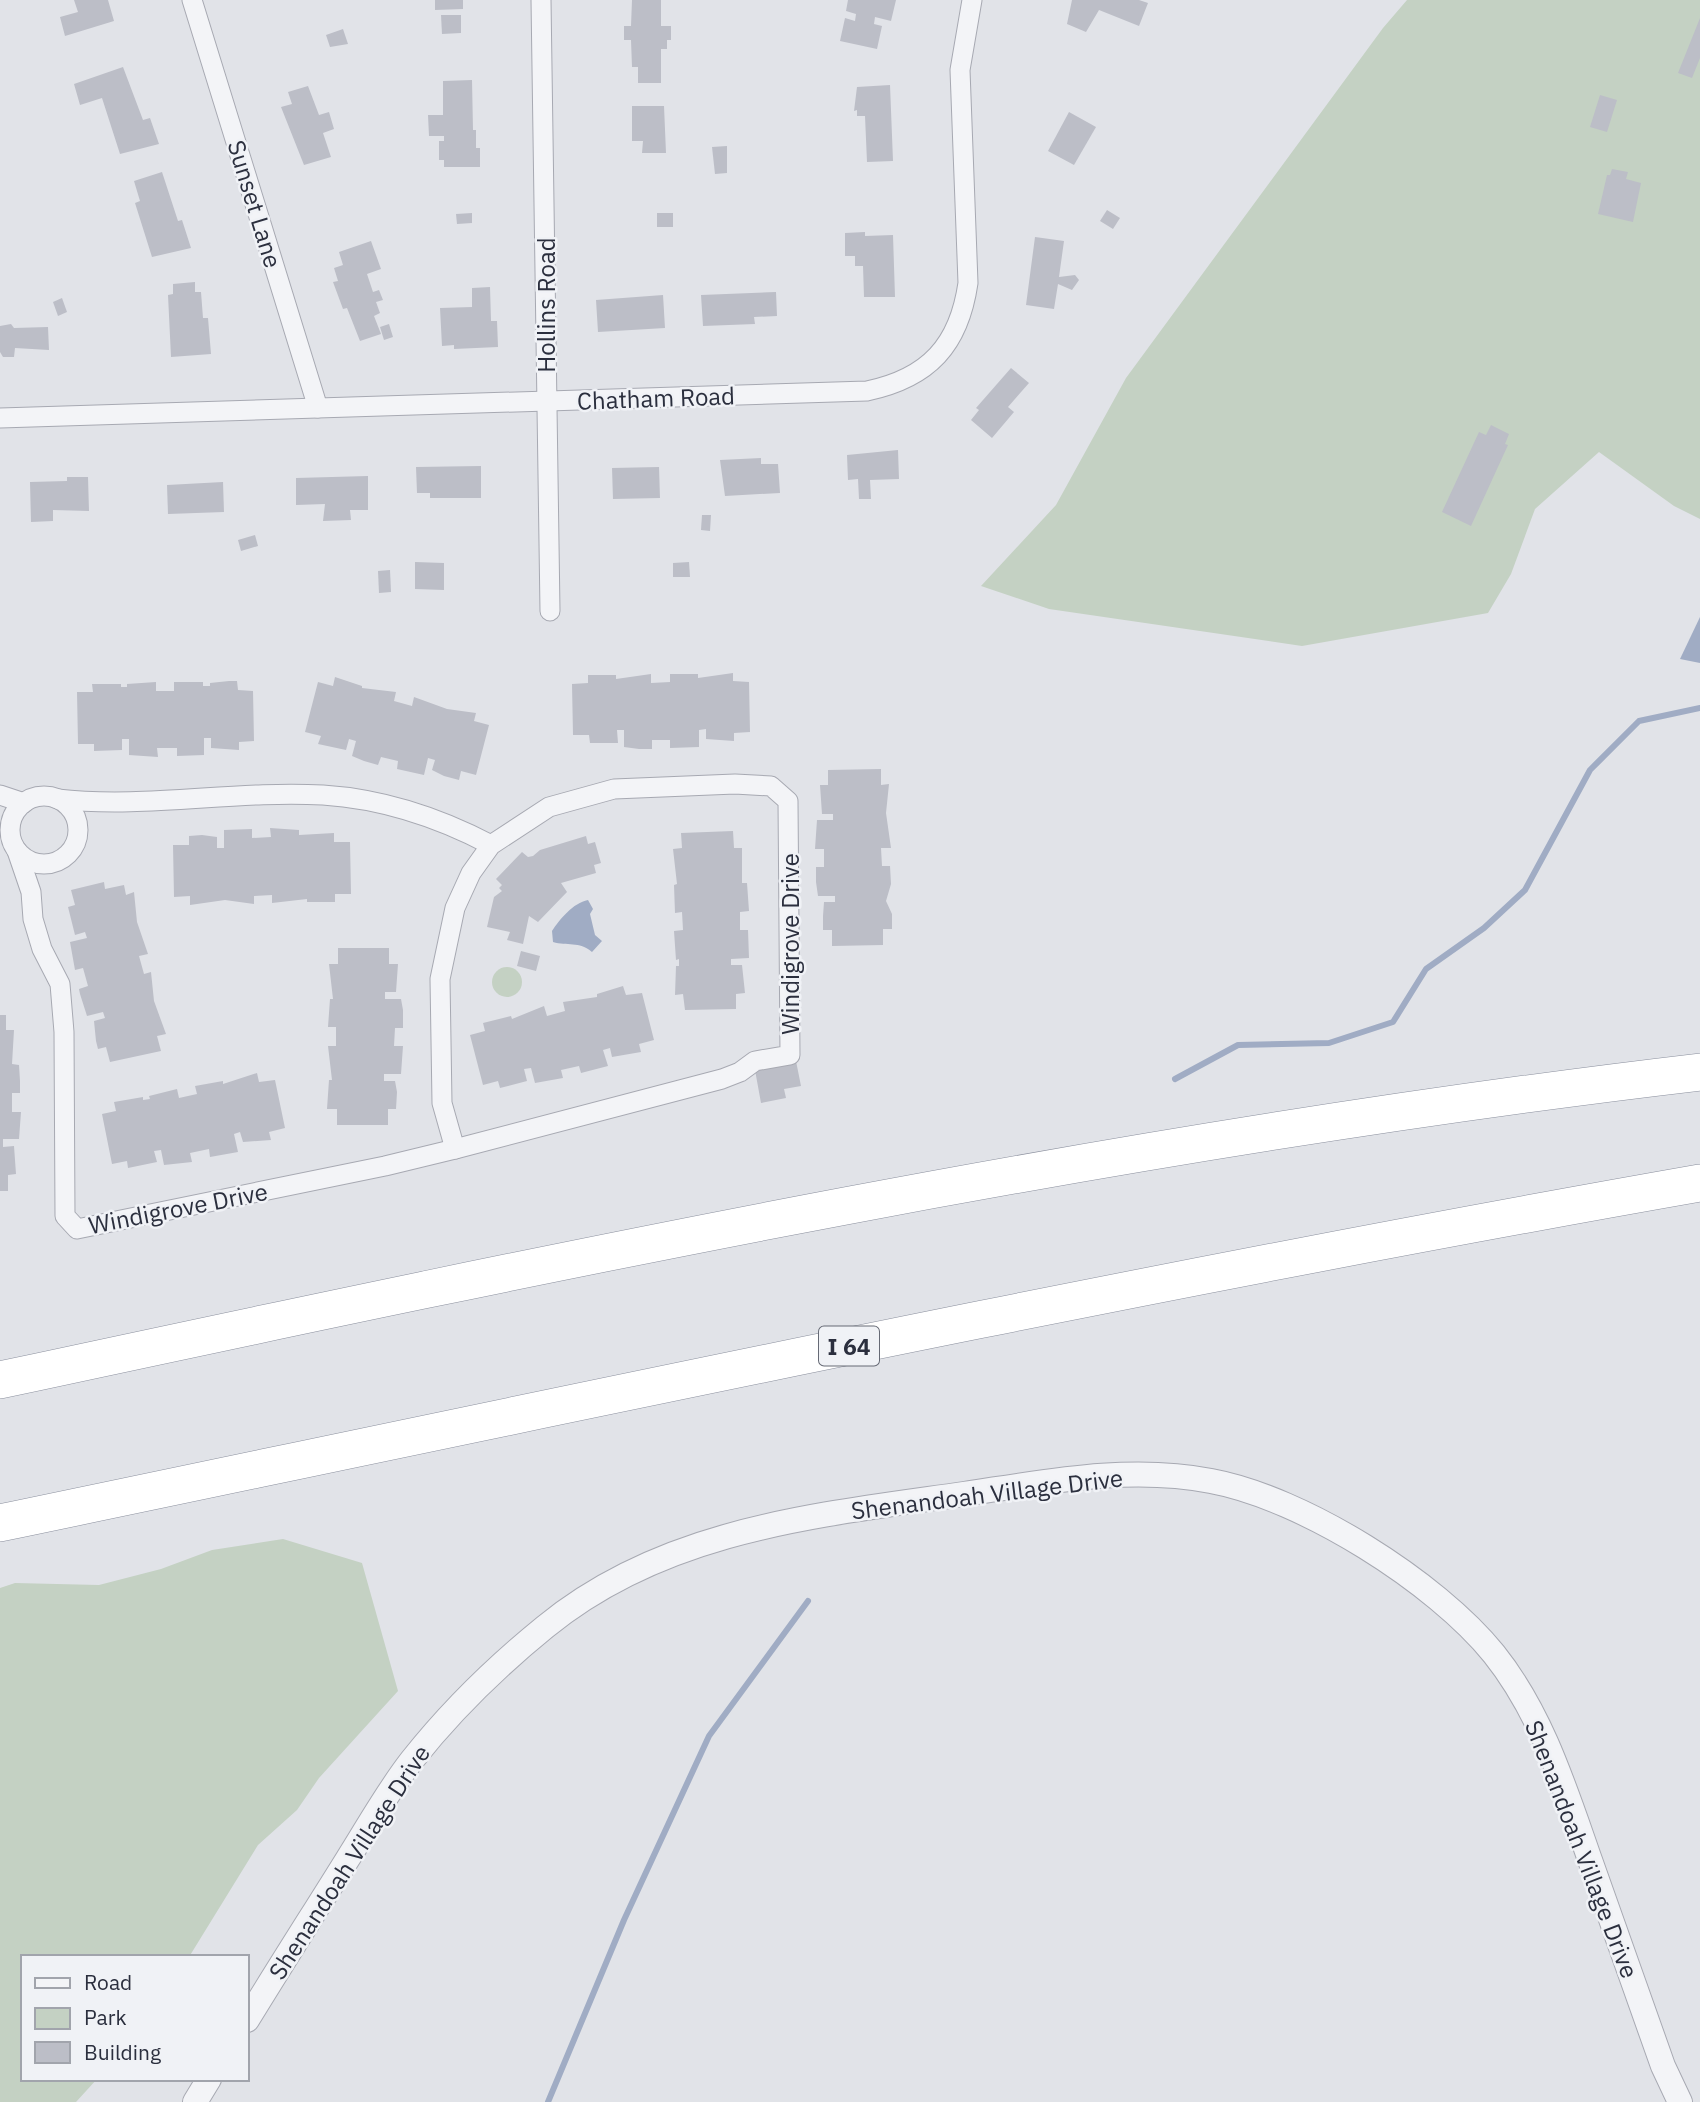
<svg xmlns="http://www.w3.org/2000/svg" width="1700" height="2102" font-family="'IBM Plex Sans',sans-serif">
	<rect width="100%" height="100%" fill="#e1e3e8"/>
	<g fill="#c4d1c3">
		<polygon points="1407,0 1700,0 1700,519 1674,506 1599,452 1535,509 1511,574 1488,613 1302,646 1049,609 981,586 1056,505 1126,378 1383,28"/>
		<circle cx="507" cy="982" r="15"/>
		<polygon points="283,1539 362,1563 398,1691 319,1778 297,1810 258,1845 189,1957 23,1957 23,2079 97,2079 76,2102 0,2102 0,1588 15,1583 99,1585 161,1569 212,1550"/>
	</g>
	<g fill="#a0acc4">
		<polygon points="1700,617 1700,663 1680,659"/>
		<path d="M 588,900 L 593,909 L 590,914 L 595,935 L 602,941 L 592,952 C 579,941 567,946 553,942 L 552,931 C 560,919 573,903 588,900 Z"/>
	</g>
	<g fill="none" stroke-linecap="round" stroke-linejoin="round">
		<g stroke="#a0acc4" stroke-width="6">
			<polyline points="1175,1079 1238,1045 1329,1043 1393,1022 1426,969 1484,928 1525,890 1590,770 1639,721 1700,708"/>
			<polyline points="548,2102 624,1920 709,1736 808,1601"/>
		</g>
	</g>
	<g fill="#bcbec7">
		<polygon points="74,0 108,0 114,21 65,36 60,17 78,12"/>
		<polygon points="435,0 463,0 463,9 435,10"/>
		<polygon points="632,0 661,0 661,26 671,26 671,40 667,40 667,49 661,49 661,83 638,83 638,67 632,67 631,40 624,40 624,26 631,26"/>
		<polygon points="848,0 896,0 891,21 875,17 874,24 882,26 877,49 840,41 845,18 855,21 856,14 846,11"/>
		<polygon points="1072,0 1139,0 1148,3 1139,26 1099,10 1086,32 1067,24"/>
		<polygon points="441,15 461,15 461,33 442,34"/>
		<polygon points="1700,18 1700,58 1692,78 1678,73"/>
		<polygon points="343,29 348,44 330,47 326,35"/>
		<polygon points="123,67 143,120 150,118 159,144 120,154 102,98 80,105 74,84"/>
		<polygon points="472,80 473,130 476,130 476,148 480,148 480,167 444,167 444,160 439,160 439,141 444,141 444,136 429,136 428,115 443,115 443,81"/>
		<polygon points="890,85 893,161 867,162 865,116 857,116 857,110 854,111 857,87"/>
		<polygon points="308,86 319,115 329,112 334,129 323,133 331,157 304,165 281,107 292,104 288,92"/>
		<polygon points="1600,95 1617,100 1607,132 1590,127"/>
		<polygon points="632,106 664,106 666,153 642,153 643,141 632,141"/>
		<polygon points="1069,112 1096,127 1074,165 1048,151"/>
		<polygon points="727,146 727,173 715,174 712,147"/>
		<polygon points="1612,169 1628,172 1626,179 1641,183 1633,222 1598,214 1607,175 1610,175"/>
		<polygon points="162,172 178,221 182,220 191,248 152,257 135,203 140,201 134,181"/>
		<polygon points="1107,210 1120,218 1113,229 1100,221"/>
		<polygon points="472,213 472,223 457,224 456,214"/>
		<rect x="657" y="213" width="16" height="14"/>
		<polygon points="865,232 865,236 893,235 895,297 864,297 863,266 855,266 855,256 845,256 845,233"/>
		<polygon points="1035,237 1064,241 1059,277 1075,275 1079,280 1072,290 1058,284 1054,309 1026,305"/>
		<polygon points="371,241 381,269 367,274 373,292 379,290 383,300 376,302 380,313 374,316 381,334 360,341 347,308 343,309 333,282 338,281 334,268 343,265 339,252"/>
		<polygon points="195,282 195,292 201,292 203,318 208,318 211,354 171,357 168,295 173,294 173,284"/>
		<polygon points="490,287 491,321 497,321 498,347 454,349 454,345 442,346 440,308 472,307 472,288"/>
		<polygon points="776,292 777,316 754,317 755,324 703,326 701,295"/>
		<polygon points="663,295 665,328 598,332 596,300"/>
		<polygon points="62,298 67,312 58,316 53,302"/>
		<polygon points="11,324 14,328 48,327 49,350 15,348 14,357 3,357 0,352 0,326"/>
		<polygon points="389,324 393,337 384,340 380,327"/>
		<polygon points="1011,368 1029,383 1008,407 1014,412 992,438 971,420 979,410 976,408"/>
		<polygon points="1491,425 1509,434 1505,444 1508,445 1471,526 1442,512 1479,432 1486,435"/>
		<polygon points="898,450 899,479 870,480 871,499 859,499 858,479 848,480 847,455"/>
		<polygon points="761,458 761,464 778,464 780,493 725,496 720,460"/>
		<polygon points="481,466 481,498 430,498 430,493 417,493 416,467"/>
		<polygon points="659,467 660,498 613,499 612,468"/>
		<polygon points="368,476 368,510 350,510 351,520 323,521 325,504 296,505 296,478"/>
		<polygon points="67,477 88,477 89,511 53,510 53,521 31,522 30,482 67,481"/>
		<polygon points="223,482 224,512 168,514 167,485"/>
		<polygon points="702,515 711,515 710,531 701,530"/>
		<polygon points="255,535 258,546 241,551 238,540"/>
		<polygon points="415,562 444,563 444,590 415,589"/>
		<polygon points="689,562 690,577 673,577 673,563"/>
		<polygon points="390,570 391,592 379,593 378,571"/>
		<polygon points="733,673 733,681 749,682 750,732 734,733 734,741 706,739 706,729 699,730 699,747 670,748 670,740 652,740 652,749 639,749 624,747 624,730 617,730 618,743 590,743 589,735 573,735 572,684 588,683 588,675 616,675 616,679 651,674 651,683 670,682 670,674 698,674 698,678"/>
		<polygon points="335,677 362,686 362,688 396,692 394,701 412,706 414,697 447,709 476,713 474,721 489,725 476,775 461,771 459,780 444,776 432,770 435,760 428,758 424,775 397,769 398,761 381,757 378,765 364,761 352,756 356,741 349,739 346,750 318,744 321,736 305,732 318,682 333,686"/>
		<polygon points="229,681 237,681 238,690 253,691 254,741 239,742 239,750 211,748 211,738 204,738 204,755 177,756 177,748 157,748 158,757 129,755 129,739 122,739 122,750 94,751 94,744 78,744 77,692 93,692 92,684 121,684 121,687 127,687 127,684 156,682 156,691 174,691 174,682 203,682 203,686 210,686 210,683"/>
		<polygon points="881,769 881,785 889,784 886,813 891,848 881,848 882,866 890,866 891,884 886,901 892,914 892,929 883,929 883,945 832,946 832,930 823,930 823,916 824,902 835,902 835,896 818,896 816,882 816,867 824,867 824,849 815,849 817,820 833,820 833,814 822,814 820,785 828,785 828,770"/>
		<polygon points="270,828 299,830 299,835 334,833 334,842 350,842 351,894 335,894 335,902 307,902 307,899 272,903 272,895 254,896 254,904 225,900 190,905 190,896 174,897 173,845 189,845 189,836 202,835 217,837 217,848 224,848 224,830 252,829 252,838 271,837"/>
		<polygon points="733,831 734,848 742,848 742,883 747,883 749,911 740,912 740,930 748,930 749,958 731,959 731,965 742,965 745,993 736,994 736,1009 685,1010 683,994 675,995 676,966 679,966 679,959 676,960 674,931 683,930 682,912 675,913 674,885 677,884 673,849 682,848 681,833"/>
		<polygon points="586,836 588,844 595,842 601,863 594,865 596,873 561,883 567,892 538,922 529,916 523,944 507,940 510,932 487,927 494,897 502,891 499,888 502,885 496,879 522,852 528,857 533,856 540,850"/>
		<polygon points="104,882 105,889 124,885 126,895 134,892 137,922 148,954 139,956 144,974 151,972 154,1001 166,1034 157,1036 161,1051 110,1062 106,1047 98,1049 96,1041 94,1021 105,1018 103,1012 87,1016 80,994 79,989 88,986 83,968 75,970 70,942 87,938 85,932 75,935 68,907 75,905 71,890"/>
		<polygon points="338,948 389,948 389,964 398,964 396,992 385,992 385,999 401,999 403,1010 403,1028 395,1028 394,1046 403,1046 401,1074 384,1074 384,1081 395,1081 397,1092 396,1109 388,1109 388,1125 337,1125 337,1109 327,1109 329,1080 332,1080 328,1046 336,1046 336,1027 328,1027 330,999 333,999 329,964 338,964"/>
		<polygon points="521,951 540,956 536,971 517,966"/>
		<polygon points="623,986 626,995 642,993 654,1040 639,1044 641,1052 612,1057 610,1048 603,1050 608,1066 581,1073 579,1066 561,1070 563,1078 535,1083 531,1068 524,1069 527,1081 500,1088 498,1081 483,1085 470,1035 485,1031 483,1023 511,1016 512,1019 544,1006 547,1016 565,1011 563,1002 597,997 597,994"/>
		<polygon points="0,1015 6,1015 6,1030 14,1030 12,1064 19,1065 20,1081 20,1093 12,1093 12,1112 21,1112 19,1139 3,1139 3,1147 14,1146 16,1174 8,1175 8,1191 0,1191"/>
		<polygon points="796,1061 801,1086 784,1089 786,1098 761,1103 755,1070"/>
		<polygon points="257,1073 259,1082 275,1080 285,1128 269,1132 271,1140 243,1142 240,1132 234,1134 238,1152 210,1157 209,1149 190,1153 192,1162 164,1165 161,1150 154,1151 157,1162 128,1168 127,1161 112,1164 102,1114 116,1111 114,1102 143,1097 143,1100 150,1099 149,1096 177,1089 179,1098 197,1094 195,1086 223,1081 223,1084"/>
	</g>
	<g fill="none" stroke-linecap="round" stroke-linejoin="round">
		<g stroke="#a7a9b2" stroke-width="21">
			<g id="minor">
				<polyline points="192,0 318,408"/>
				<polyline points="541,0 550,611"/>
				<path d="M 0,418 L 867,391 C 929,378 959,345 968,283 L 960,70 L 972,0"/>
				<polyline points="0,795 24,803"/>
				<circle cx="44" cy="830" r="34"/>
				<path d="M 57,799 C 146,809 235,790 323,795 C 384,799 438,817 491,845 L 549,807 L 614,789 L 735,784 L 771,786 L 788,801 L 790,1055 L 755,1061 L 740,1072 L 722,1079 L 455,1149 L 442,1103 L 440,979 L 455,908 L 471,873 L 491,845"/>
				<polyline points="17,851 31,892 33,919 42,949 60,984 64,1032 65,1216 77,1229 385,1166 455,1149"/>
			</g>
		</g>
		<g stroke="#a7a9b2" stroke-width="26">
			<g id="tertiary">
				<path d="M 247,2020 C 280,1966 314,1913 347,1860 C 368,1827 387,1792 412,1760 C 450,1712 497,1666 545,1627 C 664,1529 818,1515 964,1494 C 1045,1482 1129,1465 1211,1481 C 1303,1498 1436,1582 1494,1654 C 1542,1714 1565,1789 1590,1860 C 1614,1929 1639,1997 1663,2066 L 1680,2102"/>
				<polyline points="195,2102 209,2079"/>
			</g>
		</g>
		<g stroke="#8a8f9d" stroke-width="38">
			<g id="motorway">
				<path d="M 0,1380 C 563,1259 1128,1139 1700,1072"/>
				<path d="M 0,1523 C 566,1405 1131,1283 1700,1183"/>
			</g>
		</g>
		<use href="#minor" stroke="#f3f4f7" stroke-width="19"/>
		<use href="#tertiary" stroke="#f3f4f7" stroke-width="24"/>
		<use href="#motorway" stroke="#fff" stroke-width="37"/>
	</g>
	<g text-anchor="middle" dominant-baseline="central" stroke-width="5" stroke-linejoin="round" paint-order="stroke">
		<rect fill="#f0f2f6" stroke="#666a75" stroke-width="2" x="819" y="1326.5" width="60" height="39" rx="5"/>
		<g font-size="23" font-weight="bold" fill="#2b2f3e">
			<text x="849" y="1346">I 64</text>
		</g>
		<g font-size="24" fill="#2b2f3e" stroke="#f0f2f6">
			<text transform="translate(255 204) rotate(73)">Sunset Lane</text>
			<text transform="translate(546 305) rotate(-90)">Hollins Road</text>
			<text transform="translate(656 398) rotate(-2)">Chatham Road</text>
			<text transform="translate(790 944) rotate(-90)">Windigrove Drive</text>
			<text transform="translate(178 1208) rotate(-11)">Windigrove Drive</text>
			<text transform="translate(987 1494) rotate(-7)">Shenandoah Village Drive</text>
			<text transform="translate(1582 1849) rotate(69)">Shenandoah Village Drive</text>
			<text transform="translate(349 1862) rotate(-57)">Shenandoah Village Drive</text>
		</g>
	</g>
	<rect x="21" y="1955" width="228" height="126" fill="#f0f2f6" stroke="#a1a4ac" stroke-width="2"/>
	<rect x="35" y="1978" width="35" height="10" fill="#f3f4f7" stroke="#a1a4ac" stroke-width="2"/>
	<text x="84" y="1990" font-size="21" fill="#2b2f3e">Road</text>
	<rect x="35" y="2008" width="35" height="21" fill="#c4d1c3" stroke="#a1a4ac" stroke-width="2"/>
	<text x="84" y="2025" font-size="21" fill="#2b2f3e">Park</text>
	<rect x="35" y="2042" width="35" height="21" fill="#bcbec7" stroke="#a1a4ac" stroke-width="2"/>
	<text x="84" y="2060" font-size="21" fill="#2b2f3e">Building</text>
</svg>
